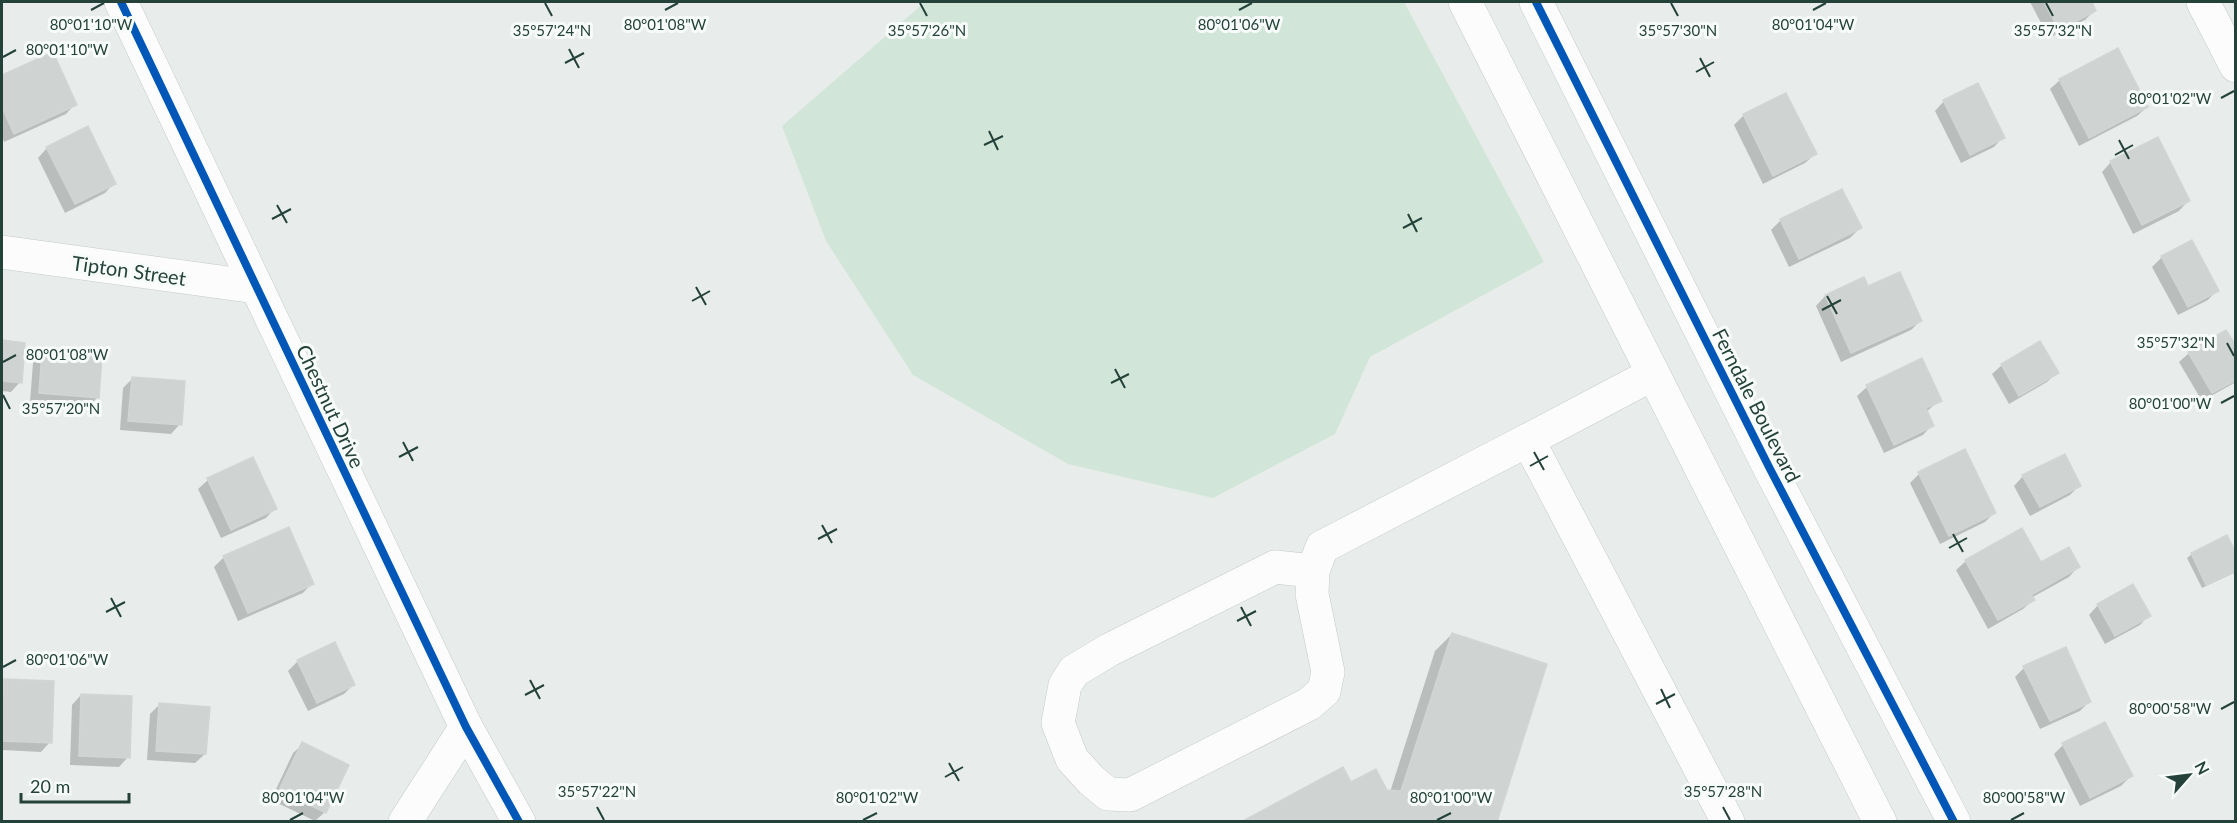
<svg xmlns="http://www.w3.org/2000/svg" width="2237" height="823" font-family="Lato,sans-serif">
	<rect width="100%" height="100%" fill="#e8edeb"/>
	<polygon fill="#d1e6d8" points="925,2 1404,2 1544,262 1370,357 1335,434 1213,498 1068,464 913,375 826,241 782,126"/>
	<g fill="#0003">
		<polygon points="2030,2 2090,2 2095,10 2085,20 2049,38"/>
		<polygon points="52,54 75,104 66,114 4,142 2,136 2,76"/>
		<polygon points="2060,80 2147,107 2137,116 2079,146 2050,89"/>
		<polygon points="1785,95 1815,154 1805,163 1763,184 1734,125 1744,115"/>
		<polygon points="1944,101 2003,137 1994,147 1961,163 1935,111"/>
		<polygon points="47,148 114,183 105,193 65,213 38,158"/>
		<polygon points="2111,162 2188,201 2179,211 2133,234 2102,172"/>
		<polygon points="1842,191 1860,228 1850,238 1789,267 1771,230 1780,221"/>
		<polygon points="2191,242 2217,290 2208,300 2178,315 2152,267 2162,257"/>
		<polygon points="1863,279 1867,288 1920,321 1911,330 1841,362 1816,306 1825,296"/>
		<polygon points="2,342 24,344 20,382 11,392 2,391"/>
		<polygon points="2236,349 2236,382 2202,401 2179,362 2189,353"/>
		<polygon points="42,354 98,397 88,407 30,402 33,363"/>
		<polygon points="2002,365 2057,373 2047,382 2009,404 1992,374"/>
		<polygon points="133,378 180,424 171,434 120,430 123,388"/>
		<polygon points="1867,387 1940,400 1926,412 1932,425 1923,435 1884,453 1857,396"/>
		<polygon points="252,459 275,508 266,518 221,538 198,489 208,480"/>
		<polygon points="1919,474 1994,513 1985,522 1940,544 1910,483"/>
		<polygon points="2023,476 2079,486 2070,495 2030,516 2014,486"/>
		<polygon points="2192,554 2236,557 2236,572 2202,588 2187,558"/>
		<polygon points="224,557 312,583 303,593 238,621 214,567"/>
		<polygon points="1966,561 2040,564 2078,567 2069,577 2031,598 2033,600 2023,609 1988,629 1956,570"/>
		<polygon points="2098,605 2149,615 2140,625 2105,644 2089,615"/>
		<polygon points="1452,634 1495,822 1350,784 1390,792 1435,651"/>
		<polygon points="334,644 353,685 344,694 308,711 288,671 298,661"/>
		<polygon points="2024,668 2090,701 2080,711 2040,729 2015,677"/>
		<polygon points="3,681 50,742 41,752 2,750 2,682"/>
		<polygon points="81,695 128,757 119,767 70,765 72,705"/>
		<polygon points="160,704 205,754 195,763 147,760 150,714"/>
		<polygon points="303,744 325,812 315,821 271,800 293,753"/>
		<polygon points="2063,745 2131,776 2121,786 2080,806 2054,754"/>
	</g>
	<g fill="#cfd4d2" stroke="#d1d6d4" stroke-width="1.5">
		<polygon points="2044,2 2092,2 2096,11 2059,30"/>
		<polygon points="2118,48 2148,107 2089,138 2059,79"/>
		<polygon points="53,52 77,105 14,134 2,107 2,75"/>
		<polygon points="1978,83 2005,138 1970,155 1943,100"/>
		<polygon points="1786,93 1817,154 1773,176 1743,114"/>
		<polygon points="88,126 116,184 75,204 46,147"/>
		<polygon points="2158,137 2190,201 2142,225 2110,161"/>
		<polygon points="1842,189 1862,228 1799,259 1780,219"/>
		<polygon points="2192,240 2219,291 2188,307 2161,256"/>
		<polygon points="1900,272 1922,321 1851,353 1825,295 1864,277 1868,286"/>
		<polygon points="2226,330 2236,346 2236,380 2212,393 2188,352"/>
		<polygon points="2,340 25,343 22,383 2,381"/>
		<polygon points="2040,341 2059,373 2019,396 2001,364"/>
		<polygon points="42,352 102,357 99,398 39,393"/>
		<polygon points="1922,358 1942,401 1926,408 1934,426 1894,445 1866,385"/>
		<polygon points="132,377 185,381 182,425 128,421"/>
		<polygon points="1965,449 1996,513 1949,536 1918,472"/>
		<polygon points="2065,454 2081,486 2040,507 2022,475"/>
		<polygon points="253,457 277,509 231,530 207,478"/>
		<polygon points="289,527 314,584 248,613 223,556"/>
		<polygon points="2022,528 2041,562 2069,547 2080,567 2031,595 2035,600 1998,620 1965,560"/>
		<polygon points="2227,535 2236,553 2236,571 2206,585 2191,553"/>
		<polygon points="2133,584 2151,616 2115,636 2097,604"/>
		<polygon points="1452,633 1547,664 1497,822 1241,822 1343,767 1351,782 1376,769 1387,790 1401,791"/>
		<polygon points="335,642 355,685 317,703 297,660"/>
		<polygon points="2066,647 2091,702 2050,721 2023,666"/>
		<polygon points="3,679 54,681 52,743 2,741"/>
		<polygon points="81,694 132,696 130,758 79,756"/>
		<polygon points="159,703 210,707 206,754 156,751"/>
		<polygon points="2105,722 2133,776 2090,798 2062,743"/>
		<polygon points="302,742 349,765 326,813 279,790"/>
	</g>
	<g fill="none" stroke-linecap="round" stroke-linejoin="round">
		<g stroke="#c5cac8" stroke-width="34">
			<g id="minor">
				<polyline points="121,2 466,727 519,822"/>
				<polyline points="1465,2 1880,822"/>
				<polyline points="1536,2 1769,467 1954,822"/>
				<polyline points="2203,2 2236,66"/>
				<polyline points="2,252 256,287"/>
				<polyline points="1528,440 1653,374"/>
				<polyline points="1313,571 1275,567 1109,650 1074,671 1065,685 1058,723 1072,759 1091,780 1108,794 1130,795 1309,704 1324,691 1328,672 1312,594 1313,571 1322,547 1528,440 1728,822"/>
				<polyline points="405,822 466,727"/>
			</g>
		</g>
		<use href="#minor" stroke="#fcfcfc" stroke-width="33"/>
		<g stroke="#f7fbf9" stroke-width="11">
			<g id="cycleway">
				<polyline points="121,2 466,727 519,822"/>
				<polyline points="1536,2 1769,467 1954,822"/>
			</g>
		</g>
		<use href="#cycleway" stroke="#0057b8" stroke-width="8"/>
	</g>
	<path fill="none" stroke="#24423a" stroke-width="2" d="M 545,3 L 552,16M 920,3 L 927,16M 1671,3 L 1678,16M 2046,3 L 2053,16M 91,10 L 104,3M 665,10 L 678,3M 1239,10 L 1252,3M 1813,10 L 1826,3M 569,49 L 579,68M 3,57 L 16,50M 1700,58 L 1710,77M 565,63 L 584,53M 1696,72 L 1714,62M 2221,98 L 2234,91M 989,131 L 998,150M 2119,140 L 2129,159M 984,145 L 1003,136M 2115,155 L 2133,145M 277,205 L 287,223M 1408,214 L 1417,232M 272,219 L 291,209M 1403,228 L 1422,218M 696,287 L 706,305M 1827,296 L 1837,314M 692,301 L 710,291M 1822,310 L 1841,300M 2227,343 L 2234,356M 3,362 L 16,355M 1115,369 L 1125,388M 1111,383 L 1129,374M 3,395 L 10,409M 2221,403 L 2234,396M 403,442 L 413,461M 1534,452 L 1544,470M 399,457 L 418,447M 1530,466 L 1548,456M 822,525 L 832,543M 1953,534 L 1963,552M 818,539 L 837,529M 1949,548 L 1967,538M 111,598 L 121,617M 1241,607 L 1251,626M 106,612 L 125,602M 1237,621 L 1256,611M 3,667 L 16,660M 530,680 L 540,699M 1661,689 L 1670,708M 525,695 L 544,685M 1656,704 L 1675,694M 2221,709 L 2234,702M 949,763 L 959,781M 945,777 L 963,767M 597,807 L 604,820M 1723,807 L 1730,820M 290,820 L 303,813M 863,820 L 877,813M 1437,820 L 1451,813M 2011,820 L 2024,813"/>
	<g text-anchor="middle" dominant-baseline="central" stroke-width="6" stroke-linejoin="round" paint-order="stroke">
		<g font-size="20" fill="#24423a" stroke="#f7fbf9">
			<text transform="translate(129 270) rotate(8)">Tipton Street</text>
			<text transform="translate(1757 405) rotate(63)">Ferndale Boulevard</text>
			<text transform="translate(331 406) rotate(65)">Chestnut Drive</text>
		</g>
	</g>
	<g font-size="15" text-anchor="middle" fill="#24423a" stroke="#f7fbf9" stroke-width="6" stroke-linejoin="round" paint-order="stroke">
		<text x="91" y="30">80°01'10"W</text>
		<text x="665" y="30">80°01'08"W</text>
		<text x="1239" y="30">80°01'06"W</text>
		<text x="1813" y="30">80°01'04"W</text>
		<text x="552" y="36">35°57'24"N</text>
		<text x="927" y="36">35°57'26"N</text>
		<text x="1678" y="36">35°57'30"N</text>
		<text x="2053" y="36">35°57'32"N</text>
		<text x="67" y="55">80°01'10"W</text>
		<text x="2170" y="104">80°01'02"W</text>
		<text x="2176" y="348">35°57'32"N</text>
		<text x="67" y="360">80°01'08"W</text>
		<text x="2170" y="409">80°01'00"W</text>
		<text x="61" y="414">35°57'20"N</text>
		<text x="67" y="665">80°01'06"W</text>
		<text x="2170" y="714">80°00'58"W</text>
		<text x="597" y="797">35°57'22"N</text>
		<text x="1723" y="797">35°57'28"N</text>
		<text x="303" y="803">80°01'04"W</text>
		<text x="877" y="803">80°01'02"W</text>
		<text x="1451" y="803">80°01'00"W</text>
		<text x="2024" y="803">80°00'58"W</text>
	</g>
	<rect width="2237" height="823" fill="none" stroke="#24423a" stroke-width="6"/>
	<g transform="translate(2189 775) rotate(62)" stroke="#f7fbf9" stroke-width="4.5" paint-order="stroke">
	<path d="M0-4.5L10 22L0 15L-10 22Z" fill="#24423a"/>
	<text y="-9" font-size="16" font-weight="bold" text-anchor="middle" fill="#24423a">N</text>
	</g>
	<path d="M21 793v9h108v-9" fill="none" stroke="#24423a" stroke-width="3"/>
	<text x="30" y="793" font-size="18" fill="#24423a" stroke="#f7fbf9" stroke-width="4.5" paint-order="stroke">20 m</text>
</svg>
